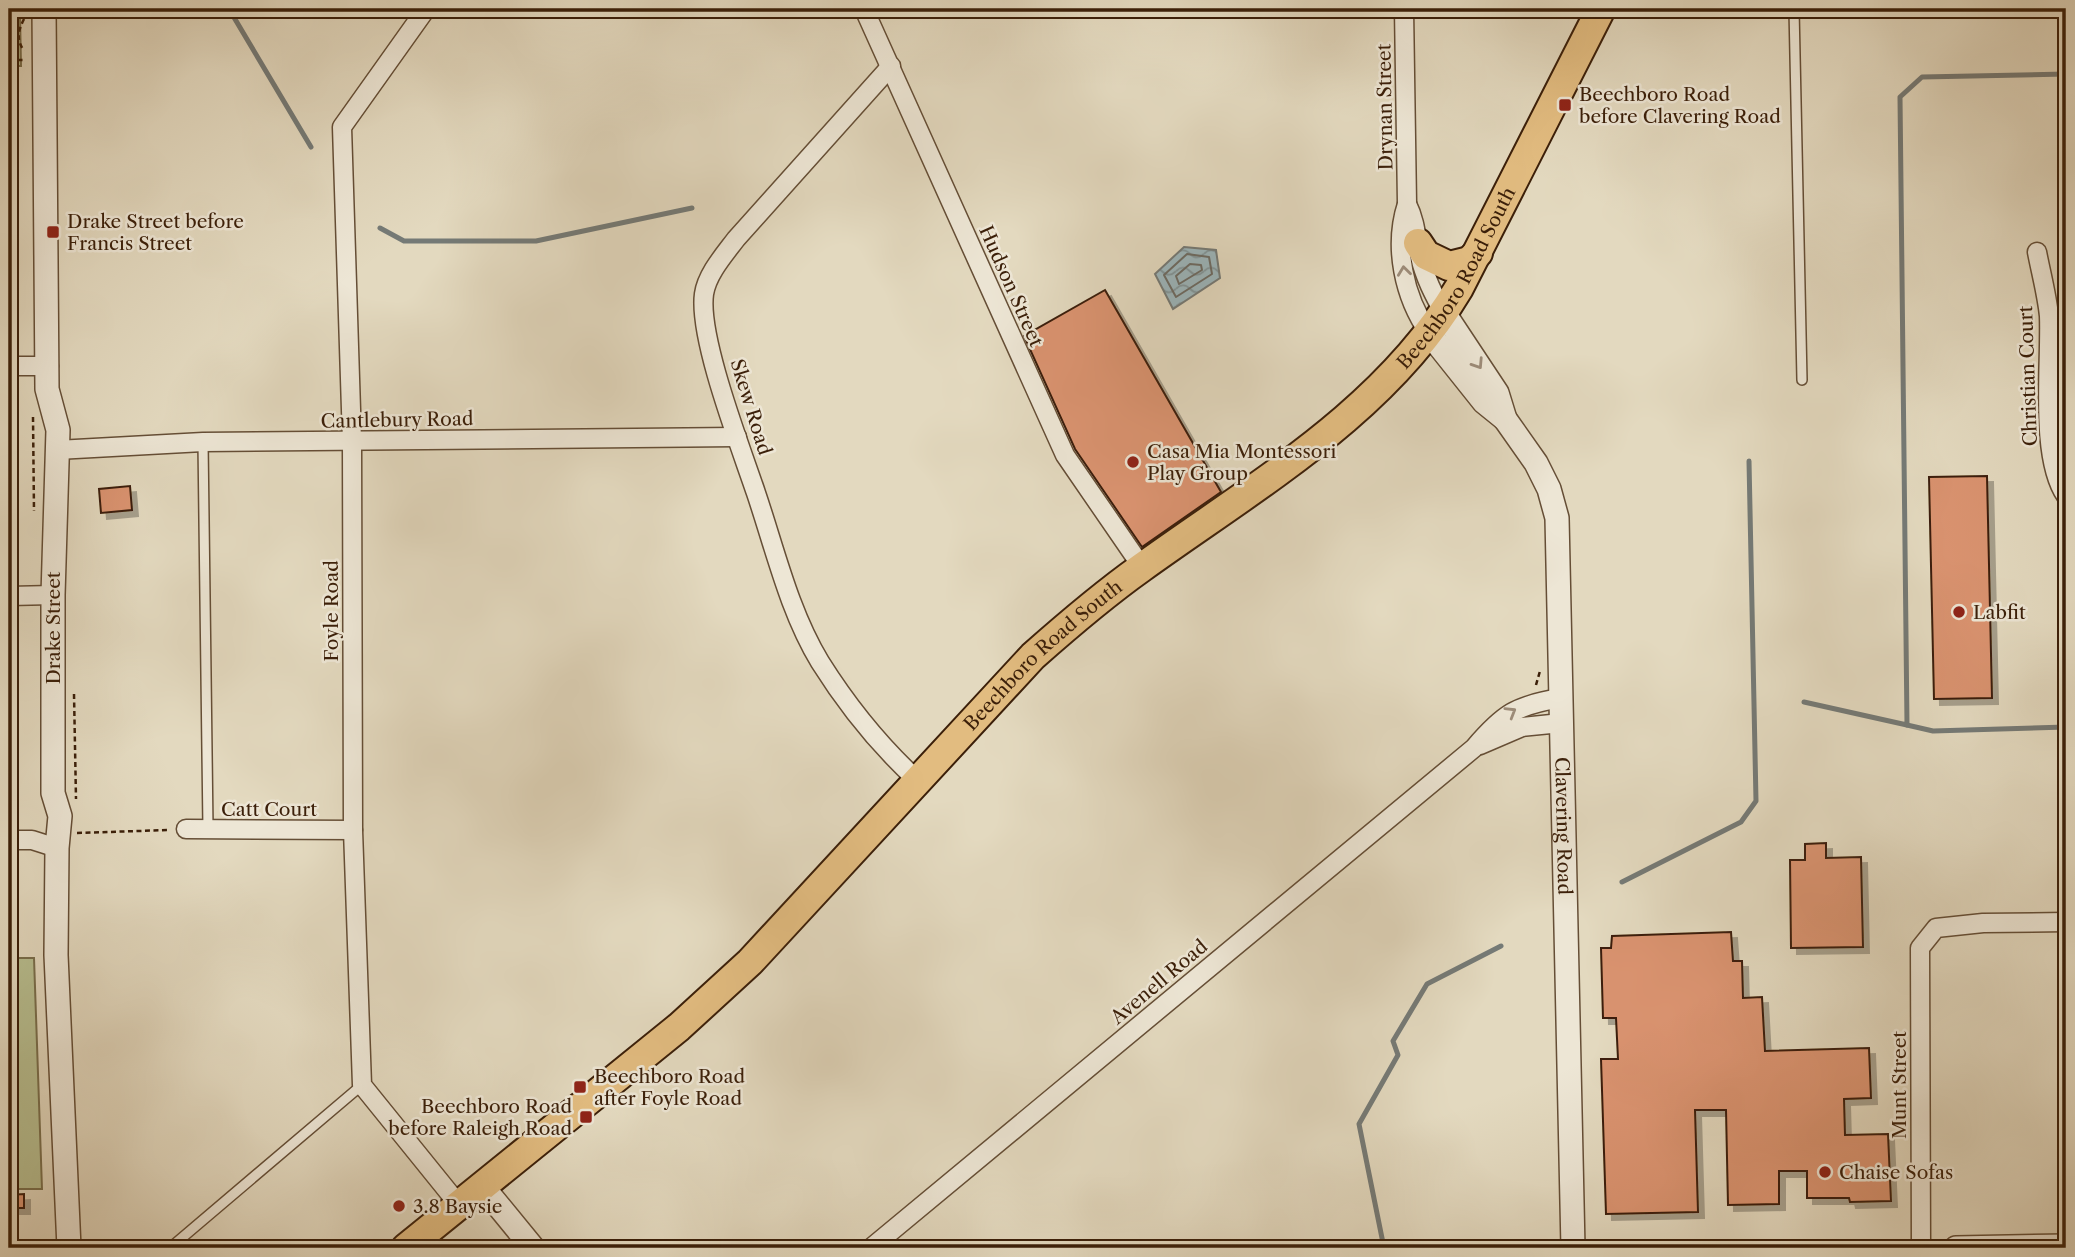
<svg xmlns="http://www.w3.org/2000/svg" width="2075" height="1257" font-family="'Libre Caslon Text',serif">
	<defs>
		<pattern id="water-waves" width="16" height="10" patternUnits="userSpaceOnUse" patternTransform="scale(1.75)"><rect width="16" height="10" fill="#9cb7be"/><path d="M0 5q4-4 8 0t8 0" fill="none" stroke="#809499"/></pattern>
		<filter id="shadow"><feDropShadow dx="6" dy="6" stdDeviation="0" flood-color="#0004"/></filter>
	</defs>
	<rect width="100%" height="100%" fill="#e3d9bf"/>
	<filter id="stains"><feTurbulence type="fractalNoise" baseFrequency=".00286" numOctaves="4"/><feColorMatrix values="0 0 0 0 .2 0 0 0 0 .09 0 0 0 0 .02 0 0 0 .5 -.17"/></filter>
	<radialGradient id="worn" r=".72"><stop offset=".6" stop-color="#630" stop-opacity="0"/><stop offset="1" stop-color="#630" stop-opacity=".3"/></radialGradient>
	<g fill="#b7be90" stroke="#796e4c" stroke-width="2">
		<polygon points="9,14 20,14 21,66 9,66"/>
		<polygon points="9,958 34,958 42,1189 9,1189"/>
	</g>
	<polygon fill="url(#water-waves)" stroke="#757a76" stroke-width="2" points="1184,247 1216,250 1220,278 1173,309 1155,274"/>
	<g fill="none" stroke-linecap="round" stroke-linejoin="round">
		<g stroke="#6c6b64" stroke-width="2">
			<polygon points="1187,254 1209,257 1212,274 1176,297 1164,275"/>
			<polygon points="1190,264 1201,265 1202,270 1179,284 1176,276"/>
		</g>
		<g stroke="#757a76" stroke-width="5">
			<polyline points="229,9 311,147"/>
			<polyline points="380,228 404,241 536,241 692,208"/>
			<polyline points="1804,702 1907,725 1900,97 1922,77 2066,74"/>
			<polyline points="1907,725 1933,731 2066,727"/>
			<polyline points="1622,882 1741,822 1756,801 1749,461"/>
			<polyline points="1384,1248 1359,1124 1398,1055 1393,1041 1427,984 1501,946"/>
		</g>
	</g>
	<g fill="#da9370" stroke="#3b1f09" stroke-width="2" filter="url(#shadow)">
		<polygon points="1105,290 1221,492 1142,547 1075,449 1024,336"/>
		<polygon points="1987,476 1992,698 1934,699 1929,477"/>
		<polygon points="130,486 132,510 101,513 99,489"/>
		<polygon points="1826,843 1826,858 1861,857 1863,947 1791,948 1790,860 1805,860 1805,844"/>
		<polygon points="1731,932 1733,961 1742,961 1743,998 1762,997 1765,1051 1869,1048 1871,1098 1844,1099 1845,1135 1888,1134 1891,1201 1850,1202 1849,1198 1807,1198 1807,1171 1779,1171 1779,1204 1728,1205 1726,1110 1695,1110 1698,1212 1606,1214 1601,1059 1618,1059 1616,1018 1603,1018 1601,948 1611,948 1612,936"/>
		<polygon points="24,1194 24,1208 9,1208 9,1195"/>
	</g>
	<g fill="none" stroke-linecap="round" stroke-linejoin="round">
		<g stroke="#654e36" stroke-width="12">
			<g id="service">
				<polyline points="1794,9 1802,380"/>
				<polyline points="203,442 208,829"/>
				<polyline points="170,1248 362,1085"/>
			</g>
		</g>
		<g stroke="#654e36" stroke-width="21">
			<g id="minor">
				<polyline points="426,9 342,127 352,441 353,830 362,1085 459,1205"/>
				<polyline points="864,9 1065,455 1142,567"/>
				<path d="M 1404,9 L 1407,204 C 1393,247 1404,297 1429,333"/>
				<path d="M 891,66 L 736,239 C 724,255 707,274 704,294 C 698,338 741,448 756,493 C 775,549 789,611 820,662 C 847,705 880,746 917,780"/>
				<path d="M 1407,204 C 1416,222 1416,238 1420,257 C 1425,278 1434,295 1444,313"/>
				<path d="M 2037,252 C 2041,273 2047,295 2049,316 C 2051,365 2039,457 2066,496"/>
				<polyline points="9,366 49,366"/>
				<polyline points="57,450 203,442 737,437"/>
				<polyline points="9,596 53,595"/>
				<polyline points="1480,745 1522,727 1561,723"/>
				<polyline points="186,829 353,830"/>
				<polyline points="9,840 32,840 57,848"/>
				<path d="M 871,1248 L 1474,748 C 1503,714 1516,705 1561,698"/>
				<polyline points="1921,1248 1920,948 1936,928 1983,923 2066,922"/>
			</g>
		</g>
		<g stroke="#654e36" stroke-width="26">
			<g id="tertiary">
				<polyline points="44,9 47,389 58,430 53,595 53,793 60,816 57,848 56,955 69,1248"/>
				<path id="s1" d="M 1444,313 L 1497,393 L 1505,419 L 1536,463 L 1549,489 L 1557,518 L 1573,1248"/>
				<polyline points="1429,333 1484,402 1505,419"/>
				<polyline points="483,1187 533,1248"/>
				<polyline points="1956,1248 2066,1246"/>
			</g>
		</g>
		<g stroke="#3b1f09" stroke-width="32">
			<g id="primary">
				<polyline points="1418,243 1426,255 1449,266 1469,261 1478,253"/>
				<path id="s2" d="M 406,1248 L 679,1027 L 750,962 L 1033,656 C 1068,625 1103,595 1141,568 C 1256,485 1385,412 1459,288 L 1601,9"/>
			</g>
		</g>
		<g stroke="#3b1f09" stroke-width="2.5" stroke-dasharray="5 3.5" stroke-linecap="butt">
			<path d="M 24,19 C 18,31 16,39 24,51"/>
			<polyline points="9,60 26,60"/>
			<polyline points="33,417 34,511"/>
			<polyline points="1536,685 1540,671"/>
			<polyline points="74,694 76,799"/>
			<polyline points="77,833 169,830"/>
		</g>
		<use href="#service" stroke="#ede6d5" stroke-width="9"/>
		<use href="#minor" stroke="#ede6d5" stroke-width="18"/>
		<use href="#tertiary" stroke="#ede6d5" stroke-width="23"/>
		<use href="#primary" stroke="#e2bc80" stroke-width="28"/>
	</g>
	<defs><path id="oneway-chevron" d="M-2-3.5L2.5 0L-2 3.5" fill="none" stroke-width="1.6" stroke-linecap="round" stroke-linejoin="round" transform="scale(1.75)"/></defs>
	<g stroke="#9d8c79">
		<use href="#oneway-chevron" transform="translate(1404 271) rotate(-97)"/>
		<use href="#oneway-chevron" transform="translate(1478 364) rotate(57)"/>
		<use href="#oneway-chevron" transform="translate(1511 712) rotate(-31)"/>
	</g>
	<g fill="#8f2418" stroke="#ede6d5" stroke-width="2.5">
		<rect x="1558" y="98" width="14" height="14" rx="3.5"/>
		<rect x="46" y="225" width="14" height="14" rx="3.5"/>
		<circle cx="1133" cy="462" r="7"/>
		<circle cx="1959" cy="612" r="7"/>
		<rect x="573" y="1080" width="14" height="14" rx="3.5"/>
		<rect x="579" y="1110" width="14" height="14" rx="3.5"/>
		<circle cx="1825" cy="1172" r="7"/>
		<circle cx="399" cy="1206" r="7"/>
	</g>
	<g text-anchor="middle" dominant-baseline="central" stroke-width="5" stroke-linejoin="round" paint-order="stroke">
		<g font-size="19" fill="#3b1f09" stroke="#ede6d5" text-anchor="start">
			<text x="1579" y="94">Beechboro Road<tspan x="1579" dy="22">before Clavering Road</tspan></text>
			<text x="67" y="221">Drake Street before<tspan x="67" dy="22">Francis Street</tspan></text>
			<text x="1147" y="451">Casa Mia Montessori<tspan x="1147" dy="22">Play Group</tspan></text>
			<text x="1973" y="612">Labfit</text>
			<text x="594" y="1076">Beechboro Road<tspan x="594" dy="22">after Foyle Road</tspan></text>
			<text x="572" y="1106" text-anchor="end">Beechboro Road<tspan x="572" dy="22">before Raleigh Road</tspan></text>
			<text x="1839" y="1172">Chaise Sofas</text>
			<text x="413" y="1206">3.8 Baysie</text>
		</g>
		<g font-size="19" fill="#3b1f09" stroke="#ede6d5">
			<text transform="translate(1385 107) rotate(-91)">Drynan Street</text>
			<text stroke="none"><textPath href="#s2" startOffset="1438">Beechboro Road South</textPath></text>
			<text transform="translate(1011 286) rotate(66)">Hudson Street</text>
			<text transform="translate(2028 376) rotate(-92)">Christian Court</text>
			<text transform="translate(751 407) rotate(73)">Skew Road</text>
			<text transform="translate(397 420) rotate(-1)">Cantlebury Road</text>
			<text transform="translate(331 611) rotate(-90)">Foyle Road</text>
			<text transform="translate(53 628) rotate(-90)">Drake Street</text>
			<text stroke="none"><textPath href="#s2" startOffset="872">Beechboro Road South</textPath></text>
			<text x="269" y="809">Catt Court</text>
			<text stroke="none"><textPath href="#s1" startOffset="544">Clavering Road</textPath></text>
			<text transform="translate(1159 982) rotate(-40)">Avenell Road</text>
			<text transform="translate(1899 1085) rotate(-90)">Munt Street</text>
		</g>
	</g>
	<rect width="2075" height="1257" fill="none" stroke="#e3d9bf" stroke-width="35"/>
	<rect x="10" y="10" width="2054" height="1236" fill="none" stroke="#3b1f09" stroke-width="3.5"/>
	<rect x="18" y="18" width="2040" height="1222" fill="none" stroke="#3b1f09" stroke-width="2"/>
	<rect width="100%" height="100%" filter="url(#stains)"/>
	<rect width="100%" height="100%" fill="url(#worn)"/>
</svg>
